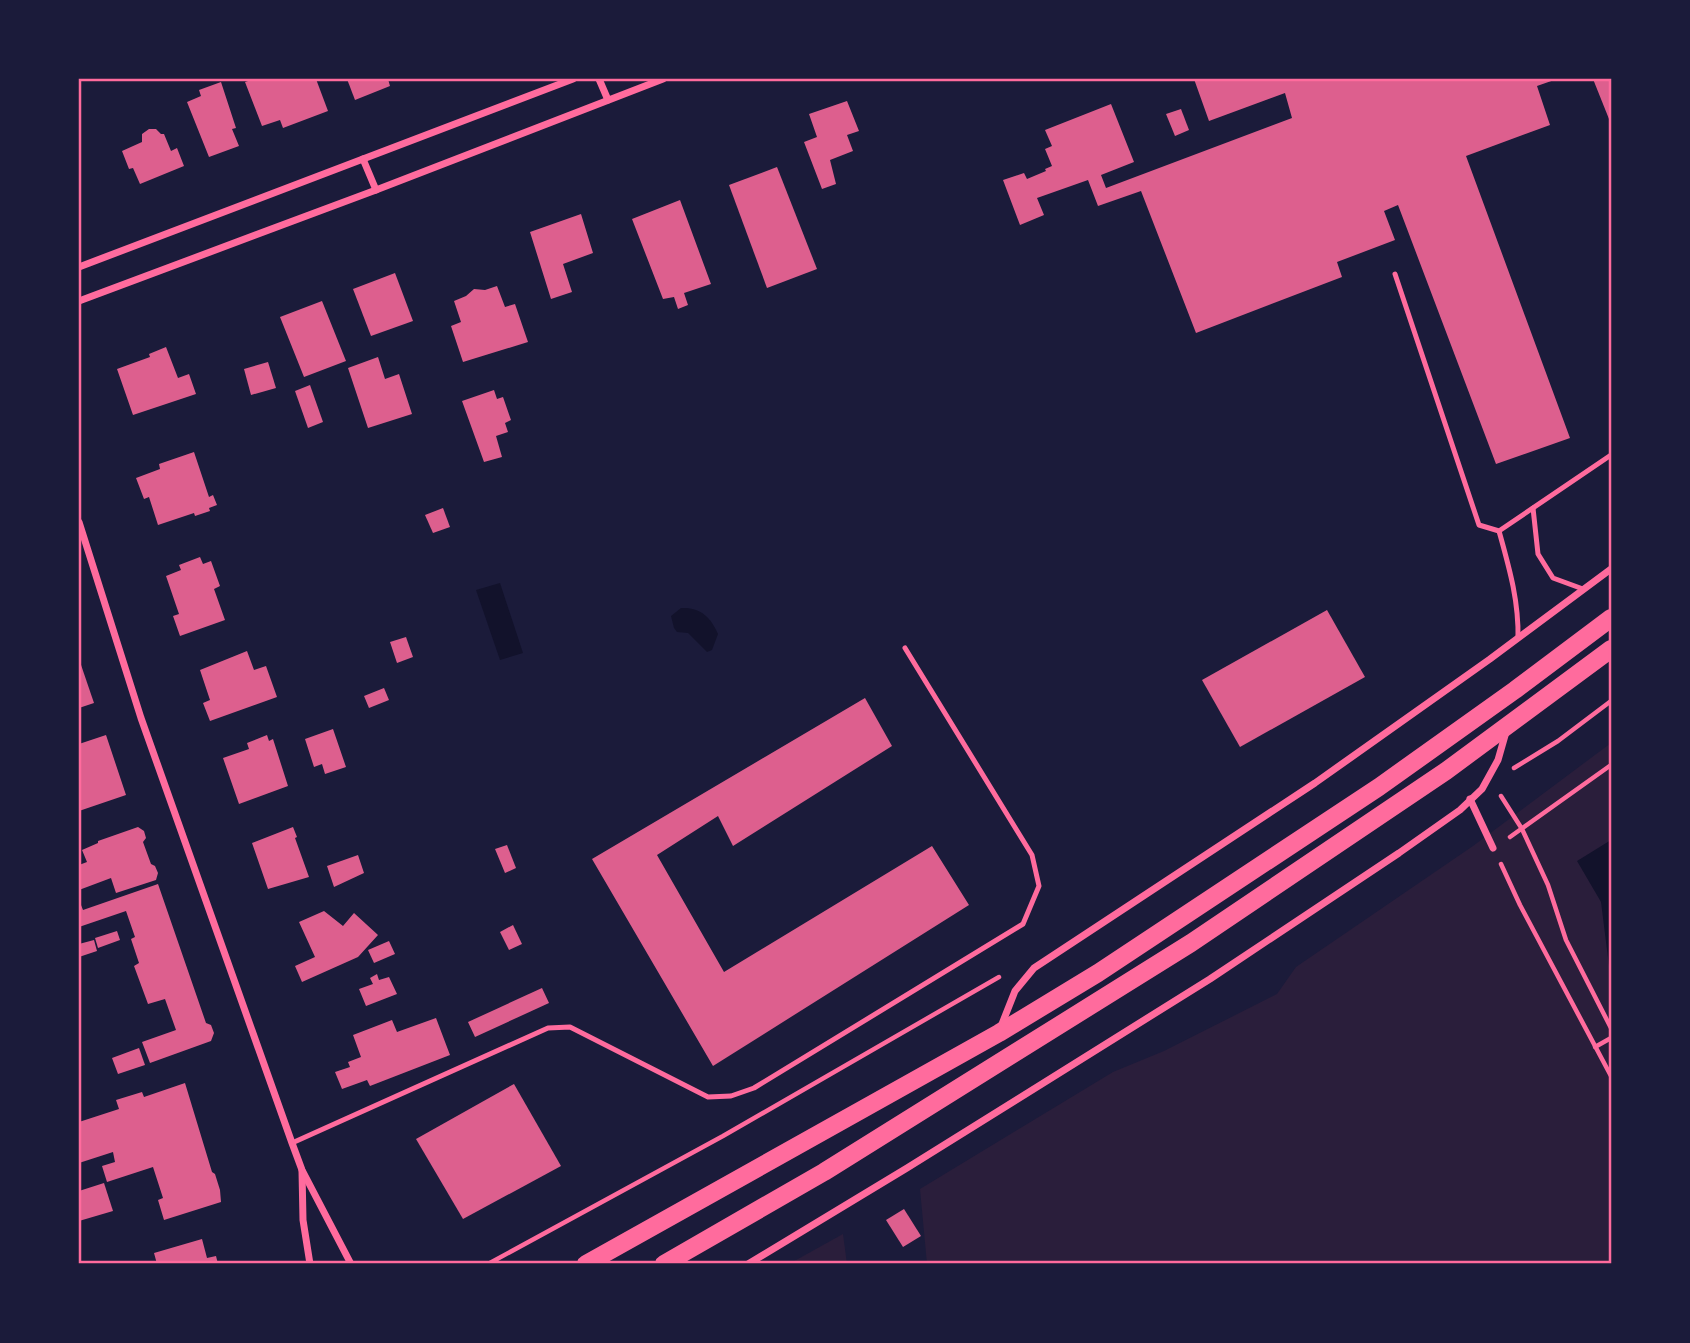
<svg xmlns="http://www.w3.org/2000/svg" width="1690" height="1343" font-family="'Exo 2',sans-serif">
	<rect width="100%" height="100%" fill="#1b1b3a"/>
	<g fill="#2a1e3b">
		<polygon points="1611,743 1611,1264 927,1264 920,1189 1113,1072 1164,1051 1277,994 1296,967 1473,846"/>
		<polygon points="843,1234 847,1264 789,1264"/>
	</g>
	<g fill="#12122b">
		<polygon points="500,583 523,653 500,660 476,590"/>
		<path d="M 681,608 C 700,607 711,617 718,634 L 712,650 L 707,652 L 688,633 L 677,632 L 674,628 L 671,616 Z"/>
		<polygon points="1611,840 1611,982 1601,902 1577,861"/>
	</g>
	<g fill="#dd5f8e">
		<polygon points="254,79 316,79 328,111 283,128 280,120 262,126 245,82"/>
		<polygon points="347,79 388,79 390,86 355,100"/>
		<polygon points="1194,79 1557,79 1537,86 1550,125 1466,156 1570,438 1496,464 1398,205 1384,211 1395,240 1337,262 1342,277 1196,333 1141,191 1098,206 1088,180 1037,198 1044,215 1020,225 1003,180 1024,173 1027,179 1046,171 1045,169 1052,166 1045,149 1052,146 1045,130 1111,104 1134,162 1101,175 1106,188 1292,118 1285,93 1209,121"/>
		<polygon points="1593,79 1611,79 1611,124"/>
		<polygon points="221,82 236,128 232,129 239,146 209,157 187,102 201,96 199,90"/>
		<polygon points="847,101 859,131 847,135 853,151 830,160 836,184 822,189 804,142 817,137 809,114"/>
		<polygon points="1181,109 1189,130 1175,136 1166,114"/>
		<polygon points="149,129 156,129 161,134 164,134 171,151 177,148 184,166 140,184 133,168 129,169 122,151 142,142 142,134"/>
		<polygon points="777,167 817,269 767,288 729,185"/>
		<polygon points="680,200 711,284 684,293 688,305 678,309 674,297 663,299 632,219"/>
		<polygon points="581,214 593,253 563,264 572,292 551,299 530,232"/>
		<polygon points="395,273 413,321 371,336 353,289"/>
		<polygon points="497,286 505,307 515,304 528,342 463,362 451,326 461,322 454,301 466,296 474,289 485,290"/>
		<polygon points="322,301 346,361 304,377 280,317"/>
		<polygon points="166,347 178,378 189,374 196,394 133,415 117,369 150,357 149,354"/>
		<polygon points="378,357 385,379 399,374 412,414 368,428 348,368"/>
		<polygon points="268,362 276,388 251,395 244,369"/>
		<polygon points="310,385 323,422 308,428 295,391"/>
		<polygon points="494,390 497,399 503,397 511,420 505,423 508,432 496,436 502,457 484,462 462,401"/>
		<polygon points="194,452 209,497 213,495 217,505 209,508 210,511 195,516 194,513 158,525 149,497 144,499 136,478 160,469 159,464"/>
		<polygon points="443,508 450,527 433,533 425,515"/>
		<polygon points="200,557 203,564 211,561 220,586 214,589 225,620 180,636 173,616 179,614 166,576 181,570 179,565"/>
		<polygon points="1327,610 1365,677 1240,747 1202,680"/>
		<polygon points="406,637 413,657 397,663 390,642"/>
		<polygon points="247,651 254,670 266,666 277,697 210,721 203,703 210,700 200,670"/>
		<polygon points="79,659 94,703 79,708"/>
		<polygon points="384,688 389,700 369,708 364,696"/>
		<polygon points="865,698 892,746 733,846 718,816 657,855 724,972 932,846 969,905 713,1066 592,859"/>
		<polygon points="333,729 346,767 325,774 322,764 314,767 305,739"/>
		<polygon points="106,735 126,795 79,811 79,744"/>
		<polygon points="267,735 269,741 273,739 288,786 239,804 223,758 249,749 247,743"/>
		<polygon points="138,827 144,831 146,838 143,842 151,864 155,866 158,873 156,880 116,893 111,878 79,890 79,865 87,862 82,850 98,843 98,841"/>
		<polygon points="293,827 297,837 295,838 309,877 268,889 252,843"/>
		<polygon points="507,845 516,868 505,873 495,849"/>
		<polygon points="358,855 364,873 334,887 327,866"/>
		<polygon points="158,884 206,1023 211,1025 214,1033 211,1041 150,1063 142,1042 176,1030 165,999 148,1004 134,966 139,963 131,939 135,937 126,911 79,927 79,900 83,910"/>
		<polygon points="324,911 343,926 354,913 378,935 358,957 302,982 295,966 315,957 299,922"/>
		<polygon points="513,925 522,944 509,950 500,932"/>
		<polygon points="117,931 120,940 98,948 95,938"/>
		<polygon points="94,940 97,951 79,957 79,944"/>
		<polygon points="389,941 395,954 374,963 368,950"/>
		<polygon points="377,974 379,980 389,977 397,994 366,1006 359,989 373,984 370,978"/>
		<polygon points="542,988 549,1003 475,1037 468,1022"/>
		<polygon points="436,1018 450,1055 370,1086 367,1080 342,1089 335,1072 350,1067 348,1062 361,1057 353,1035 392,1020 397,1032"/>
		<polygon points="139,1048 145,1065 118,1074 112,1058"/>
		<polygon points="185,1083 212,1172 215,1174 220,1190 221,1202 164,1220 158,1200 163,1198 153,1167 107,1182 102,1166 115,1162 113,1152 79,1163 79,1122 119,1109 116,1100 142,1092 144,1097"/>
		<polygon points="514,1084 561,1166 463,1219 416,1139"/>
		<polygon points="104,1183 113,1211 79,1221 79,1191"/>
		<polygon points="904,1209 921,1236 903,1247 886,1220"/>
		<polygon points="202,1239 207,1258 216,1256 218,1264 157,1264 154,1253"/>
	</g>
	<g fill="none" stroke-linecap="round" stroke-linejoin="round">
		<g stroke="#ff6b9d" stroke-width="4.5">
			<polyline points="1514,768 1558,741 1611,701"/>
			<polyline points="1501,796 1522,829 1548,885 1566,940 1611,1028"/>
			<polyline points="1510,837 1611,765"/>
			<polyline points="1501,864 1520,905 1611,1076"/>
			<polyline points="1595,1047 1611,1038"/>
			<polyline points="488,1264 723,1136 999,977"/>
		</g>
		<g stroke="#ff6b9d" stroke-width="5">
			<polyline points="1395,274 1479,525 1499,531 1611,455"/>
			<polyline points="1533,508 1538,554 1553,578 1583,589"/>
			<path d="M 1499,531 C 1509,567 1519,601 1518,639"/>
			<polyline points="292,1143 548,1028 570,1027 708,1097 731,1096 754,1088 1023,924 1039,886 1032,855 905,648"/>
		</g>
		<g stroke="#ff6b9d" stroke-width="7">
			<polyline points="599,79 608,100"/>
			<polyline points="363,159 376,190"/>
			<polyline points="79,267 573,79"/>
			<polyline points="79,301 376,190 663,79"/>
			<polyline points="79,522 141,718 292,1143 302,1170 351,1264"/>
			<polyline points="1470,799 1493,848"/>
			<polyline points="1000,1029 1015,991 1034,968 1315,783 1490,659 1611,569"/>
			<polyline points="302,1171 303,1220 310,1264"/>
			<polyline points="748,1264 907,1168 1210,979 1399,853 1460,810 1482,789 1498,760 1506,732"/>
		</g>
		<g stroke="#ff6b9d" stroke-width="18">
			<polyline points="586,1264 999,1033 1098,973 1379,787 1515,690 1611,618"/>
			<polyline points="664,1264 824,1172 1191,943 1446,771 1611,649"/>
		</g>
	</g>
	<rect width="1690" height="1343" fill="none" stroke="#1b1b3a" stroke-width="161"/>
	<rect x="80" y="80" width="1530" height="1182" fill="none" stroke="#ff6b9d" stroke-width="2.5"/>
</svg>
